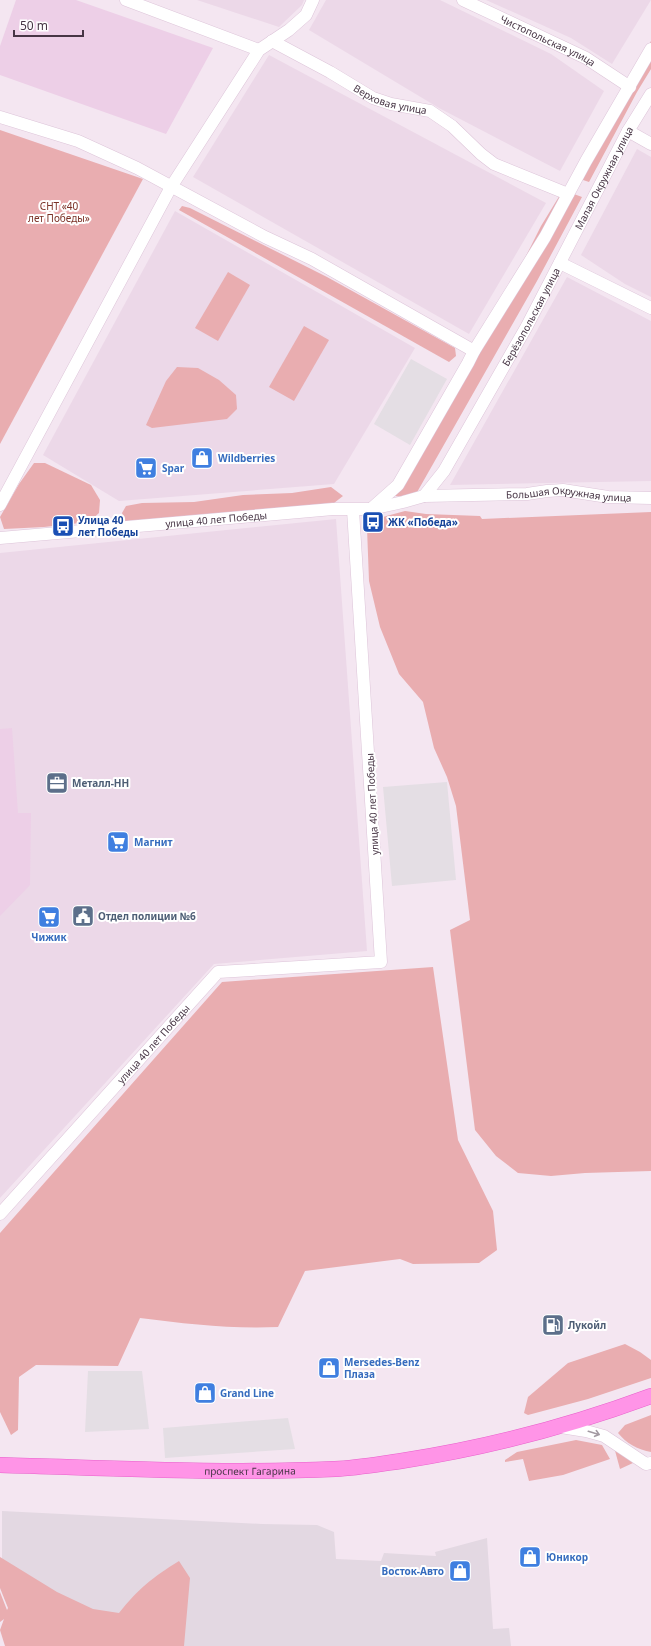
<svg xmlns="http://www.w3.org/2000/svg" width="651" height="1646" font-family="'Noto Sans',sans-serif">
	<rect width="100%" height="100%" fill="#f4e6f1"/>
	<g fill="#ecd8e8">
		<polygon points="197,0 304,0 302,5 279,27"/>
		<polygon points="326,0 440,0 551,54 604,91 560,171 439,108 309,30"/>
		<polygon points="486,0 651,0 612,64 571,38"/>
		<polygon points="269,55 546,203 469,334 193,177"/>
		<polygon points="637,149 651,157 651,297 625,284 581,255"/>
		<polygon points="175,211 415,348 334,484 119,501 43,455"/>
		<polygon points="567,277 651,321 651,481 450,485"/>
		<polygon points="336,519 367,951 214,964 0,1198 0,553"/>
	</g>
	<polygon fill="#e3d8e2" points="2,1511 262,1524 317,1525 334,1532 336,1559 381,1561 384,1553 436,1556 435,1552 487,1538 493,1629 509,1628 511,1646 146,1646 2,1562"/>
	<g fill="#edcfe7">
		<polygon points="16,0 76,0 213,48 166,134 0,75 0,46"/>
		<polygon points="12,728 18,813 31,813 30,885 0,916 0,729"/>
	</g>
	<g fill="#e9adb0">
		<polygon points="651,41 651,69 637,92 589,182 574,177"/>
		<polygon points="0,130 143,179 0,444"/>
		<polygon points="563,190 582,197 537,281 416,494 403,497 395,496 476,356 541,226"/>
		<polygon points="182,206 190,208 327,277 455,348 456,356 449,362 179,210"/>
		<polygon points="228,272 250,285 218,341 195,328"/>
		<polygon points="304,326 329,340 294,401 269,387"/>
		<polygon points="177,367 198,368 219,380 236,395 237,409 227,419 152,428 146,425 166,381"/>
		<polygon points="34,463 45,463 91,485 100,500 99,513 89,522 44,527 4,529 0,517 19,484"/>
		<polygon points="331,487 343,496 334,503 125,523 122,513 126,506 142,503 194,502 243,495 292,493"/>
		<polygon points="405,511 426,514 480,516 482,519 651,512 651,1171 585,1173 551,1176 518,1173 496,1156 475,1130 450,930 470,920 456,806 447,777 434,748 423,702 399,674 380,627 369,581 367,528 379,518"/>
		<path d="M 433,967 L 458,1140 L 493,1211 L 497,1250 L 479,1263 L 413,1264 L 400,1259 L 305,1271 L 278,1327 C 231,1329 186,1324 140,1318 L 118,1366 L 36,1365 L 19,1377 L 18,1430 L 11,1435 L 0,1412 L 0,1233 L 222,982 Z"/>
		<polygon points="625,1344 640,1352 651,1360 651,1378 588,1399 528,1415 524,1413 528,1397 568,1363"/>
		<path d="M 651,1415 L 651,1452 C 638,1450 626,1443 618,1433 L 625,1425 Z"/>
		<polygon points="576,1440 602,1445 610,1459 563,1475 529,1481 523,1459 505,1462 505,1460 517,1452"/>
		<polygon points="614,1447 633,1463 620,1469"/>
		<path d="M 0,1557 L 57,1592 L 93,1609 L 119,1613 C 138,1589 153,1577 179,1561 L 190,1578 L 184,1646 L 5,1646 L 0,1630 L 4,1619 L 0,1622 L 0,1592 L 7,1610 L 8,1608 L 0,1588 Z"/>
	</g>
	<g fill="#e4dee4">
		<polygon points="411,359 447,379 410,445 374,424"/>
		<polygon points="447,782 456,880 392,886 383,787"/>
		<polygon points="88,1371 142,1371 149,1429 85,1432"/>
		<polygon points="288,1418 295,1449 165,1458 163,1428"/>
	</g>
	<g fill="none" stroke-linecap="round" stroke-linejoin="round">
		<g stroke="#ddc5d9" stroke-width="13">
			<g id="minor">
				<polyline points="126,0 259,50"/>
				<path id="s1" d="M 463,0 L 586,58 L 630,87"/>
				<path id="s2" d="M 272,41 L 330,72 L 373,98 L 391,104 L 430,111 L 452,126 L 481,154 L 494,164 L 568,194"/>
				<polyline points="0,117 78,141 137,168 265,237 312,259 474,351"/>
				<polyline points="628,131 651,144"/>
				<polyline points="560,263 651,308"/>
				<path id="s3" d="M 424,496 L 444,471 L 527,326 L 628,131 L 651,94"/>
				<polyline points="0,505 171,187 259,50 289,30 306,15 313,0"/>
				<polyline points="372,508 398,485 468,363 474,351 545,237 586,161 651,49"/>
				<path id="s4" d="M 0,538 L 333,509 L 371,509 L 403,502 L 424,496 L 527,494 L 547,491 L 563,490 L 608,497 L 651,498"/>
				<path id="s5" d="M 0,1214 L 218,972 L 381,962 L 353,510"/>
				<polyline points="561,1427 586,1431 604,1436 646,1464 651,1463"/>
			</g>
		</g>
		<g stroke="#e860cb" stroke-width="16">
			<g id="major">
				<path id="s6" d="M 0,1465 C 112,1468 224,1474 335,1469 C 357,1468 379,1464 401,1461 C 486,1448 570,1426 651,1396"/>
			</g>
		</g>
		<use href="#minor" stroke="#fff" stroke-width="12"/>
		<use href="#major" stroke="#ff94e7" stroke-width="15"/>
	</g>
	<defs><path id="oneway-shaft" d="M-6 0H5M1.5-3L5.5 0L1.5 3" fill="none" stroke-width="1.6" stroke-linecap="round" stroke-linejoin="round"/></defs>
	<use stroke="#a39aa2" href="#oneway-shaft" transform="translate(594 1433) rotate(17)"/>
	<defs>
		<g id="shop-square" transform="scale(1.15)"><rect x="-9" y="-9" width="18" height="18" rx="4" fill="#3f7fe0" stroke="#fff"/><path d="M-5-2.5h2.3a2.7 3.5 0 0 1 5.4 0H5L5.5 6h-11ZM-1.5-2.5h3a1.5 2.3 0 0 0-3 0Z" fill="#fff"/></g>
		<g id="supermarket-square" transform="scale(1.15)"><rect x="-9" y="-9" width="18" height="18" rx="4" fill="#3f7fe0" stroke="#fff"/><path d="M-6-5.5h2.5l.6 2H6L4.5 2H-2.5L-4.4-4H-6ZM-1.5 3.2a1.3 1.3 0 1 0 .1 0ZM3 3.2a1.3 1.3 0 1 0 .1 0Z" fill="#fff"/></g>
		<g id="bus-square" transform="scale(1.15)"><rect x="-9" y="-9" width="18" height="18" rx="4" fill="#1a4fb4" stroke="#fff"/><path d="M-5-6H5V4H4V6H2V4H-2V6H-4V4H-5ZM-3.5-4V0h7V-4ZM-3.5 1.2v1.5H-2V1.2ZM2 1.2v1.5H3.5V1.2Z" fill="#fff"/></g>
		<g id="office-square" transform="scale(1.15)"><rect x="-9" y="-9" width="18" height="18" rx="4" fill="#5c6f8a" stroke="#fff"/><path d="M-6-3h4V-5.5h4V-3h4V5H-6ZM-1-4.5V-3h2v-1.5ZM-6 0V1H6V0Z" fill="#fff"/></g>
		<g id="civic-square" transform="scale(1.15)"><rect x="-9" y="-9" width="18" height="18" rx="4" fill="#5c6f8a" stroke="#fff"/><path d="M-.6-6.5H3V-4.5H.6V-3L4-1V1h2V6H-6V1h2V-1L-.6-3ZM-1.2 2.5V6h2.4V2.5Z" fill="#fff"/></g>
		<g id="fuel-square" transform="scale(1.15)"><rect x="-9" y="-9" width="18" height="18" rx="4" fill="#5c6f8a" stroke="#fff"/><path d="M-5.5-6h7V0h2V4h1.3V-2.5L3-4.5l.8-.8L6-3V5H2.5V1h-1V6h-7ZM-4.2-4.7v3.2H.2V-4.7Z" fill="#fff"/></g>
	</defs>
	<g fill-rule="evenodd">
		<use href="#shop-square" x="202" y="458"/>
		<use href="#supermarket-square" x="146" y="468"/>
		<use href="#bus-square" x="373" y="522"/>
		<use href="#bus-square" x="63" y="526"/>
		<use href="#office-square" x="57" y="783"/>
		<use href="#supermarket-square" x="118" y="842"/>
		<use href="#civic-square" x="83" y="916"/>
		<use href="#supermarket-square" x="49" y="917"/>
		<use href="#fuel-square" x="553" y="1325"/>
		<use href="#shop-square" x="329" y="1368"/>
		<use href="#shop-square" x="205" y="1393"/>
		<use href="#shop-square" x="530" y="1557"/>
		<use href="#shop-square" x="460" y="1571"/>
	</g>
	<g text-anchor="middle" dominant-baseline="central" stroke-width="4" stroke-linejoin="round" paint-order="stroke">
		<g font-size="10" fill="#473545" stroke="#fff">
			<text stroke="none"><textPath href="#s1" startOffset="94">Чистопольская улица</textPath></text>
			<text stroke="none"><textPath href="#s2" startOffset="133">Верховая улица</textPath></text>
			<text stroke="none"><textPath href="#s3" startOffset="366">Малая Окружная улица</textPath></text>
			<text stroke="none"><textPath href="#s3" startOffset="209">Берёзопольская улица</textPath></text>
			<text stroke="none"><textPath href="#s4" startOffset="572">Большая Окружная улица</textPath></text>
			<text stroke="none"><textPath href="#s4" startOffset="217">улица 40 лет Победы</textPath></text>
			<text transform="translate(372 804) rotate(-93)">улица 40 лет Победы</text>
			<text stroke="none"><textPath href="#s5" startOffset="229">улица 40 лет Победы</textPath></text>
			<text stroke="none"><textPath href="#s6" startOffset="250">проспект Гагарина</textPath></text>
		</g>
		<g font-size="10" fill="#7b3126" stroke="#fff">
			<text x="59" y="206">СНТ «40<tspan x="59" dy="12">лет Победы»</tspan></text>
		</g>
		<g font-size="10" font-weight="bold" fill="#366cbe" stroke="#fff" text-anchor="start">
			<text x="218" y="458">Wildberries</text>
			<text x="162" y="468">Spar</text>
			<text x="134" y="842">Магнит</text>
			<text x="49" y="937" text-anchor="middle">Чижик</text>
			<text x="344" y="1362">Mersedes-Benz<tspan x="344" dy="12">Плаза</tspan></text>
			<text x="220" y="1393">Grand Line</text>
			<text x="546" y="1557">Юникор</text>
			<text x="444" y="1571" text-anchor="end">Восток-Авто</text>
		</g>
		<g font-size="10" font-weight="bold" fill="#164399" stroke="#fff" text-anchor="start">
			<text x="78" y="520">Улица 40<tspan x="78" dy="12">лет Победы</tspan></text>
			<text x="388" y="522">ЖК «Победа»</text>
		</g>
		<g font-size="10" font-weight="bold" fill="#4e5e75" stroke="#fff" text-anchor="start">
			<text x="72" y="783">Металл-НН</text>
			<text x="98" y="916">Отдел полиции №6</text>
			<text x="568" y="1325">Лукойл</text>
		</g>
	</g>
	<path d="M14 30v6h69v-6" fill="none" stroke="#473545" stroke-width="2"/>
	<text x="20" y="30" font-size="12" fill="#473545" stroke="#ffffff" stroke-width="3" paint-order="stroke">50 m</text>
</svg>
